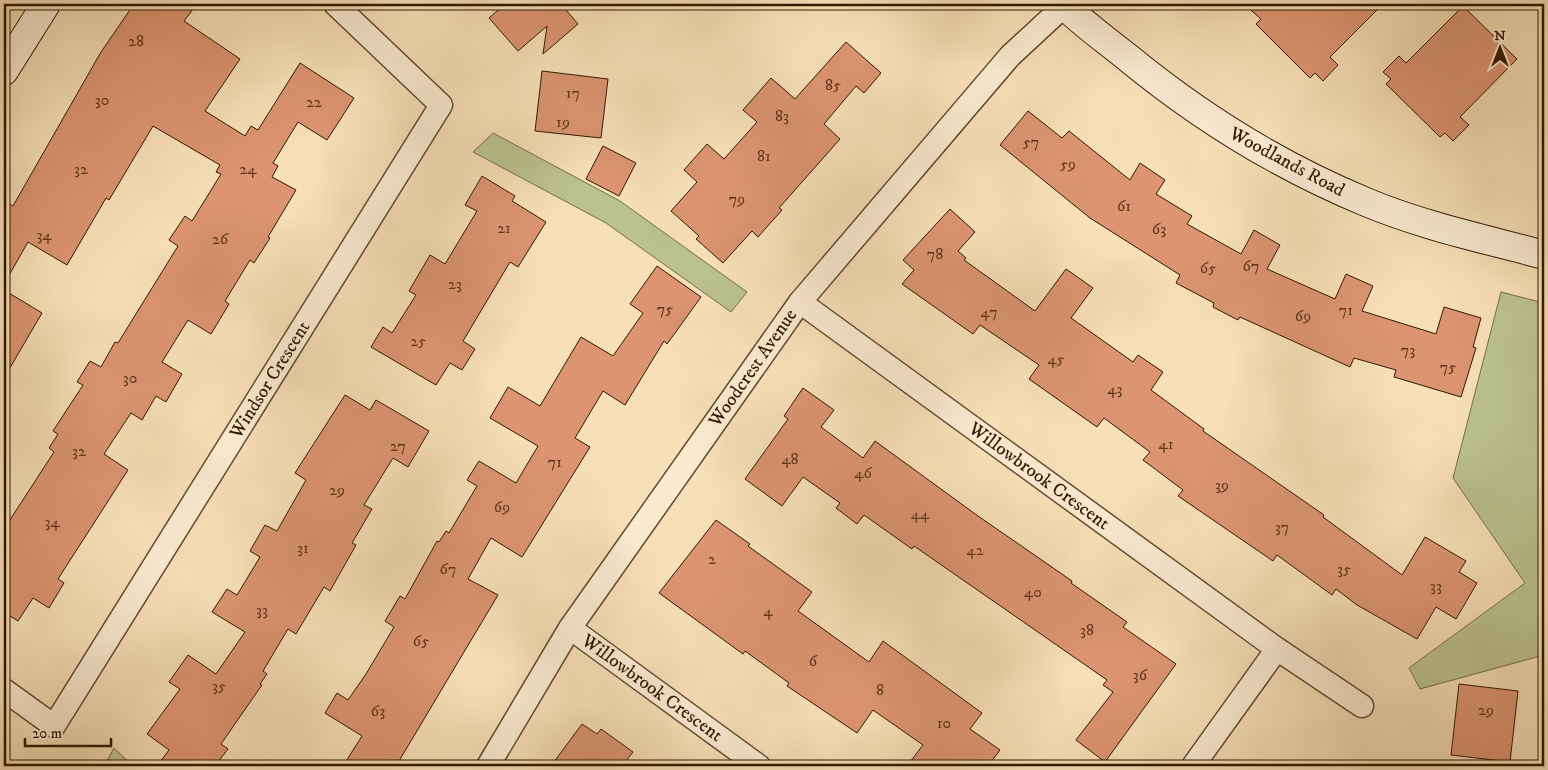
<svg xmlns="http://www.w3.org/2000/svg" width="1548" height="770" font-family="'IM FELL DW Pica',serif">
	<rect width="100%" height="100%" fill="#f7dfb7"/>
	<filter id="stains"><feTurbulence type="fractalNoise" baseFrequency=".004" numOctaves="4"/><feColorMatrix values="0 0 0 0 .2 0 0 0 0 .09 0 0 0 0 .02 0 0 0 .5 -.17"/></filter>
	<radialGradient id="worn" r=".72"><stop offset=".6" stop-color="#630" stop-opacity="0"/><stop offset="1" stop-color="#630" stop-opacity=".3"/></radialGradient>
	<g fill="#bac290" stroke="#766d48">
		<polygon points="493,133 620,201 747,292 731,312 606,223 473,152"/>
		<polygon points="1501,292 1544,303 1544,655 1420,689 1409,668 1525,583 1453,478"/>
		<polygon points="114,748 133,766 104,766"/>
	</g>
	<g fill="#dc9472" stroke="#311800">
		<polygon points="134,4 197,4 184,21 240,59 205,111 245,136 251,126 258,130 300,63 354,98 327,140 298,122 273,163 278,166 272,177 296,190 268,237 270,238 254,263 250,260 225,301 229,304 211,334 188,320 162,362 182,374 166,402 156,396 142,420 131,413 104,454 128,470 58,579 64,583 49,608 33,598 18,621 4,612 4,529 54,452 49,448 58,434 53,431 83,385 77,382 90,361 101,367 115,342 118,343 178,246 169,240 185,216 192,221 221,174 216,172 220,165 153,126 109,200 106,198 67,265 28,242 4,284 4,200 13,206 101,52"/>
		<polygon points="505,4 572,4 566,10 578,24 543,54 547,26 518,51 489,18"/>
		<polygon points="1244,4 1383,4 1330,57 1338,65 1323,81 1315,73 1310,78 1256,24 1261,19"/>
		<polygon points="1463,6 1517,59 1460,117 1469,125 1453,141 1445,133 1440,137 1386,84 1391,79 1383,72 1399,56 1406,63"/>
		<polygon points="846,42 881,73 864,93 856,86 824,124 840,139 779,208 782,210 758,237 752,231 723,263 696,239 699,236 671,211 697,182 684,170 707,144 724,159 757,122 743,110 771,78 795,99"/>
		<polygon points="542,71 608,79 601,138 535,131"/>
		<polygon points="1028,111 1062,138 1069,131 1130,180 1140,163 1165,180 1156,194 1192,216 1187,224 1241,254 1254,230 1280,245 1267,269 1335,299 1346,274 1373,286 1362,311 1436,334 1444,307 1481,318 1473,347 1476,348 1461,397 1394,377 1396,370 1354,358 1350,367 1240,317 1238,320 1213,307 1214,303 1176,283 1180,275 1090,218 1000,145"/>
		<polygon points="603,146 636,163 619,196 586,179"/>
		<polygon points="482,176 515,196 512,201 546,222 518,267 510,262 463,341 475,349 462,370 450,363 436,385 371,347 383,327 392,333 416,295 409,291 430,255 445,264 477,211 465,205"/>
		<polygon points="950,209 975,232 958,251 966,258 964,260 1035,311 1066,269 1093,288 1071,318 1133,362 1138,355 1163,372 1151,390 1204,429 1203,431 1324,515 1323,517 1402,575 1425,537 1466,561 1459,572 1477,583 1456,619 1436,607 1417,639 1357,605 1336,589 1332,595 1277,555 1273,561 1178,496 1183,490 1143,460 1150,452 1104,418 1097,427 1029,379 1039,365 980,325 973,334 902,284 914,270 903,260"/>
		<polygon points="657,266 701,297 667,344 664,341 625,405 603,391 575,438 590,447 522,557 491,538 468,579 498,595 396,766 343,766 362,736 325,713 337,693 348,700 366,674 394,627 385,621 400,596 405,599 437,541 439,542 446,531 449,533 477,486 467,480 479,461 516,483 538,446 490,418 508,387 540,406 581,337 613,356 643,313 630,304"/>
		<polygon points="4,290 42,313 4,378"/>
		<polygon points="803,388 834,410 821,427 863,458 875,441 978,516 1072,581 1071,583 1127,622 1123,627 1176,664 1105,762 1076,740 1113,692 1103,685 1107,680 914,546 912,549 864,515 857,524 836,508 840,503 803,477 782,506 745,479 788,419 784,416"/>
		<polygon points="345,395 370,410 376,400 429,431 408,467 393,458 364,505 372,509 352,543 356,545 330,591 324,587 296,634 288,629 263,671 267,674 260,684 262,685 221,744 228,749 215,766 157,766 169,750 147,734 180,689 169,682 188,655 216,674 245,632 212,612 227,589 237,595 260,557 250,551 265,525 277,531 306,480 295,473"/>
		<polygon points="716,520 750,544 748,546 812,592 798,611 869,662 883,641 982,713 970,729 1000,750 988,766 907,766 923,745 873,710 857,733 787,686 789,683 745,651 743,654 659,593"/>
		<polygon points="1459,684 1518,691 1510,762 1451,755"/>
		<polygon points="582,724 597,734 601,729 633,752 622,766 551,766"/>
	</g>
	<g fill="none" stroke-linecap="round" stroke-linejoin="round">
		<g stroke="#624a2e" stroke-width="25">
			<g id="street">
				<polyline points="800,302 1277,649 1362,706"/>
				<polyline points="570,628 759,766"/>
				<polyline points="4,690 54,726 441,105 335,4"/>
				<polyline points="488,766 570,628 800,302 1010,56 1064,6"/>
				<polyline points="1193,766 1277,649"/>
			</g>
		</g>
		<g stroke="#311800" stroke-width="30">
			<g id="secondary">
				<path d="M 1063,4 C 1082,23 1106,40 1127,57 C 1200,117 1279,166 1366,202 C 1423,226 1485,239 1544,255"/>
				<polyline points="4,71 46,4"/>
			</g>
		</g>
		<use href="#street" stroke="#faead0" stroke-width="22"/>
		<use href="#secondary" stroke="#faead0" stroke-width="28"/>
	</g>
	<g text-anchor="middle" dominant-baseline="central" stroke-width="4.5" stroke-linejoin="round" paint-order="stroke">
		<g font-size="16" fill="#5c371c">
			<text x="136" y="41">28</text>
			<text x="833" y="85">85</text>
			<text x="573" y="93">17</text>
			<text x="102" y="100">30</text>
			<text x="314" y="102">22</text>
			<text x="782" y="116">83</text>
			<text x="563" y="122">19</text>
			<text x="1031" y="142">57</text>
			<text x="764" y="156">81</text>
			<text x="1068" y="164">59</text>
			<text x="81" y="169">32</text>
			<text x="248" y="169">24</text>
			<text x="737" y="199">79</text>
			<text x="1124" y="206">61</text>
			<text x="504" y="228">21</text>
			<text x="1159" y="229">63</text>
			<text x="44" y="235">34</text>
			<text x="220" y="239">26</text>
			<text x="935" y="254">78</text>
			<text x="1251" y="266">67</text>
			<text x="1208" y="268">65</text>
			<text x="455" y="284">23</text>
			<text x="665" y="309">75</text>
			<text x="1346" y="310">71</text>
			<text x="989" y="312">47</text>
			<text x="1303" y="316">69</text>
			<text x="418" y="341">25</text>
			<text x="1408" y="350">73</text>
			<text x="1056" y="359">45</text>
			<text x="1448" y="367">75</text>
			<text x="130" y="378">30</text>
			<text x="1115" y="389">43</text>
			<text x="1166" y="444">41</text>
			<text x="398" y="446">27</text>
			<text x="79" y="451">32</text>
			<text x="790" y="459">48</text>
			<text x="555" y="462">71</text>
			<text x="863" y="473">46</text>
			<text x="1222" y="485">39</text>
			<text x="337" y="490">29</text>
			<text x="502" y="507">69</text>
			<text x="920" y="514">44</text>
			<text x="52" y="522">34</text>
			<text x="1282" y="527">37</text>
			<text x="303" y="548">31</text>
			<text x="975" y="550">42</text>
			<text x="712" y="559">2</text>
			<text x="448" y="569">67</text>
			<text x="1344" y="569">35</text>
			<text x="1436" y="586">33</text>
			<text x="1033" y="592">40</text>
			<text x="262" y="610">33</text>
			<text x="768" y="611">4</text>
			<text x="1087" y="630">38</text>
			<text x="421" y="641">65</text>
			<text x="813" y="661">6</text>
			<text x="1140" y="675">36</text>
			<text x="219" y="686">35</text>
			<text x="880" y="690">8</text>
			<text x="1486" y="710">29</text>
			<text x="378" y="711">63</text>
			<text x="944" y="723">10</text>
		</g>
		<g font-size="19" fill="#311800" stroke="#faead0">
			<text transform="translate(1287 162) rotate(28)">Woodlands Road</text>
			<text transform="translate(753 368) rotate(-55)">Woodcrest Avenue</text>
			<text transform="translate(270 380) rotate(-58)">Windsor Crescent</text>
			<text transform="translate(1039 476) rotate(36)">Willowbrook Crescent</text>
			<text transform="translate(652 688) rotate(36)">Willowbrook Crescent</text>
		</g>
	</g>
	<rect width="1548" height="770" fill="none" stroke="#f7dfb7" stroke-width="20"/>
	<rect x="5" y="5" width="1538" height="760" fill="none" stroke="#311800" stroke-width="2.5"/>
	<rect x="10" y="10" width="1528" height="750" fill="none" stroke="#311800"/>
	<g transform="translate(1500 48)" stroke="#faead0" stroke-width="4" paint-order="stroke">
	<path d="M0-4L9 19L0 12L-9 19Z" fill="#311800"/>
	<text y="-8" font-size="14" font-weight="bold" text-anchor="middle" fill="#311800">N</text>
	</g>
	<path d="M25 738v8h86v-8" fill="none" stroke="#311800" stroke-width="2.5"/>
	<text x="32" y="738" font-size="15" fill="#311800" stroke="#faead0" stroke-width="4" paint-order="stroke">20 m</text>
	<rect width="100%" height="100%" filter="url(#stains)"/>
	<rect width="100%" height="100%" fill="url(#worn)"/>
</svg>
